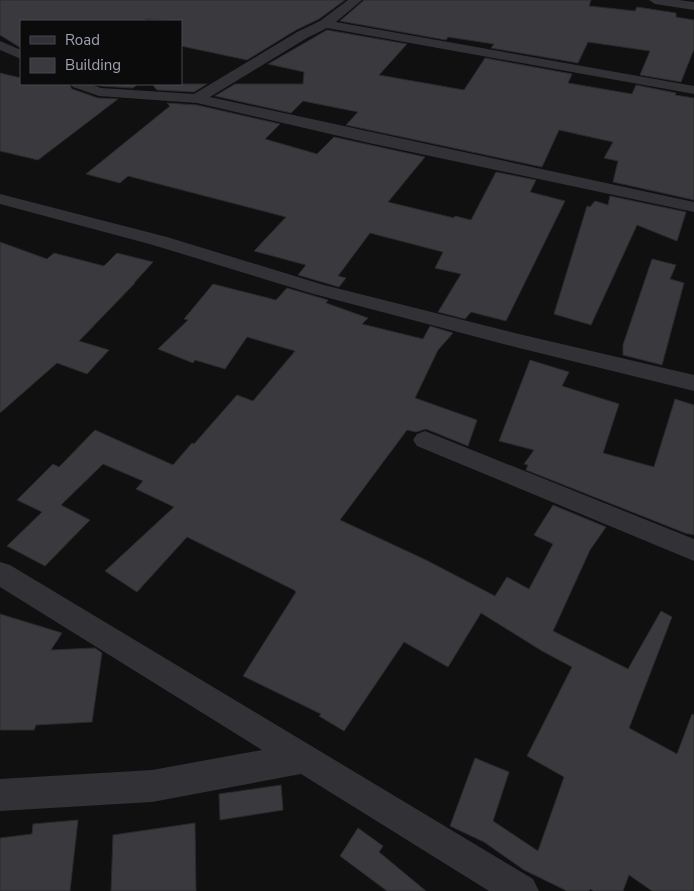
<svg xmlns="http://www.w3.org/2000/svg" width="694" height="891" font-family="'Nunito Sans',sans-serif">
	<rect width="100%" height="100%" fill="#101011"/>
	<g fill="#3a3a3e" stroke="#2a2a2d">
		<polygon points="0,0 345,0 319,19 296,30 247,60 181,46 181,21 147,19 142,21 21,21 21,48 0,35"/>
		<polygon points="364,0 591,0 589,6 635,11 637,7 676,13 676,17 694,20 694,49 681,82 640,75 650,51 588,42 578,63 491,48 494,44 448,37 446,40 340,21"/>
		<polygon points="327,30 407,44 379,75 464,90 485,58 572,74 568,83 632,94 636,85 676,93 675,95 694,98 694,200 613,182 618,161 604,158 613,142 559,130 542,167 346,125 358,112 303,101 291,113 215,96 235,84 303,84 304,72 268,64"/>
		<polygon points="0,73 21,78 21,84 69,84 72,89 98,98 118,99 38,160 0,151"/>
		<polygon points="95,84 138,84 133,88 101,86"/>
		<polygon points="152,84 207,84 194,92 157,90"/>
		<polygon points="167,103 197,105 280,124 265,139 317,154 334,137 425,157 388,202 454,218 455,216 471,220 496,172 536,180 530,192 565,201 506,321 471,312 465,319 438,312 461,274 435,268 443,252 370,233 338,276 346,278 339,287 298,275 306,265 254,251 286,217 128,176 120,183 86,174 170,106"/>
		<polygon points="610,196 686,212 677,241 637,225 591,325 554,314 587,206 590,207 595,201 608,205"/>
		<polygon points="0,242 47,259 54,253 104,266 117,253 153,262 134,283 135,283 79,341 109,350 87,374 57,363 0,413"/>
		<polygon points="652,259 676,265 670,279 684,283 662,365 623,355 623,345"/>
		<polygon points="213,284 276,300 287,288 328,300 326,303 368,318 362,324 423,339 430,326 453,333 438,350 415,398 477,420 468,446 426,429 416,432 407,430 340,520 426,560 495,596 507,577 529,589 553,544 534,535 553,505 606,527 590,550 553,631 628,669 661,611 672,617 629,728 677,754 692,714 694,715 694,891 652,891 629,875 623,891 594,891 590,889 589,891 567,891 524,870 484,842 450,826 475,758 509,772 493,821 538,851 564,777 527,756 572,667 542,651 481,613 448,667 404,642 344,731 319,716 321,714 243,676 296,592 294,590 187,537 137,592 105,571 174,507 136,489 143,481 103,464 61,505 90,520 45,566 7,546 42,512 17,500 53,464 59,467 95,430 173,465 192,443 194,444 237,395 253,401 295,351 247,337 225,369 195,360 193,363 158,349 188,320 184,319"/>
		<polygon points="530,360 569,372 562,386 619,404 603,453 654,467 675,399 694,405 694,535 685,533 526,470 528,465 524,464 534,450 499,441"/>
		<polygon points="0,614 62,633 51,650 95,648 102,653 92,722 36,725 34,730 0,730"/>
		<polygon points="281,785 283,810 220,820 219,794"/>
		<polygon points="78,820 70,891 0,891 0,838 32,834 33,824"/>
		<polygon points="195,823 196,891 111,891 113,835"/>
		<polygon points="358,828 383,846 379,852 426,891 387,891 340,856"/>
	</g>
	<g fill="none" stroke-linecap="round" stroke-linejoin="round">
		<g fill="#313136" fill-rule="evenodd">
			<polygon points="348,0 362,0 336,22 694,86 694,94 327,28 307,38 210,97 694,202 694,212 369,143 197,103 99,96 73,87 71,84 91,84 101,88 194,94 297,32 320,21"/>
			<polygon points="649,0 679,0 694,2 694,10 655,4"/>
			<polygon points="0,41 21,50 21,59 0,50"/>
			<polygon points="0,194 167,237 324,285 519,334 694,375 694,391 519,348 310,293 153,245 0,204"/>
			<polygon points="425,431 694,539 694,561 417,446 413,440 417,434"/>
			<polygon points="0,562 10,565 533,879 539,891 489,891 301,774 152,802 0,811 0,779 152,770 262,750 0,587"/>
		</g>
	</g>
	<rect x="20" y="20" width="162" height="65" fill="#0b0b0c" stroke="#47484e"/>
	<rect x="30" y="36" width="25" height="8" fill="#313136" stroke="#47484e"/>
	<text x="65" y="45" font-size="15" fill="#a0a4b2">Road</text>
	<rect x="30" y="58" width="25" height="15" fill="#3a3a3e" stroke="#47484e"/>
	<text x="65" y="70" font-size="15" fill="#a0a4b2">Building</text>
</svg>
